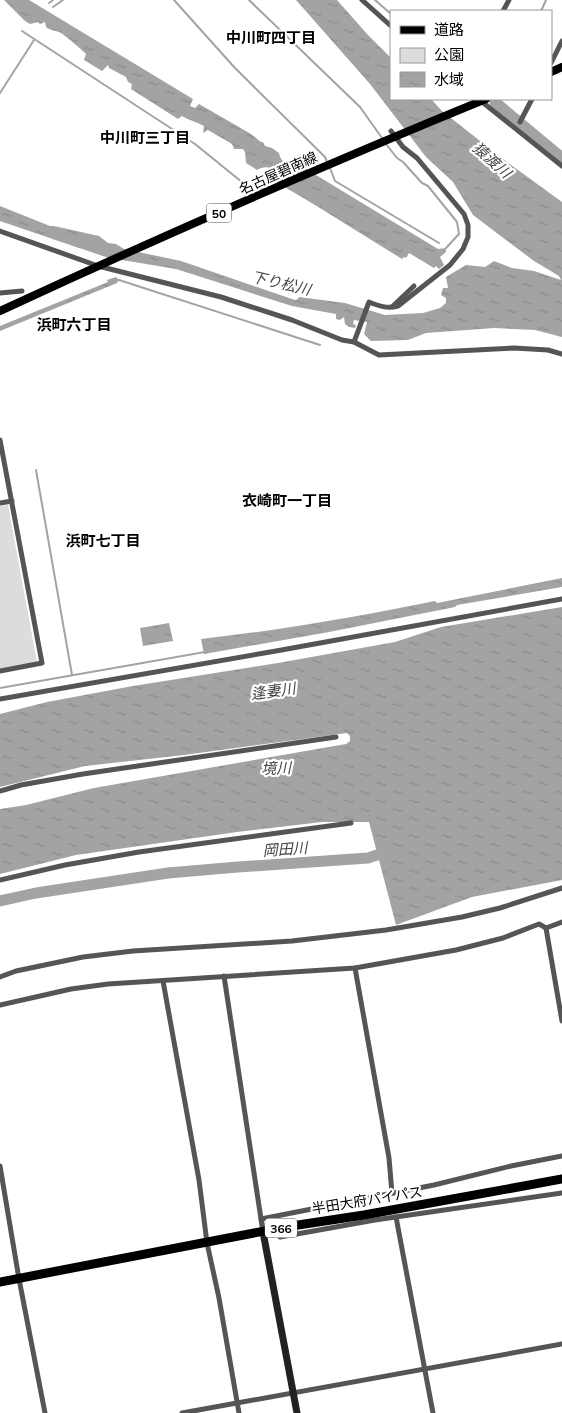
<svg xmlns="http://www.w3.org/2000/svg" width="562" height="1413" font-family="Mulish,'Noto Sans JP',sans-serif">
	<defs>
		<pattern id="water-ripples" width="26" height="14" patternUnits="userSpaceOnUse" patternTransform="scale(1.25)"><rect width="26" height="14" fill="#a3a3a3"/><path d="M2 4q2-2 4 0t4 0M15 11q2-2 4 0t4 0" fill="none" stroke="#8b8b8b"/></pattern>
	</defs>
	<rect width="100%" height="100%" fill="#fff"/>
	<polygon fill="#dcdcdc" points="8,505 37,662 0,669 0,506"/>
	<g fill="url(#water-ripples)">
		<path d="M 4,0 L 29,0 L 193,99 L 190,106 L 195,108 L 199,104 L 251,134 L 261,142 L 263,142 L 265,146 L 272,148 L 279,153 C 281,164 290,164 298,171 L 307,169 L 316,175 L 438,249 L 446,248 L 446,252 L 440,257 L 444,265 L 439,269 L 436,266 L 434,268 L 409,253 L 406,258 L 404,257 L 402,259 L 315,205 L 276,182 L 277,179 L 283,175 L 281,173 L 276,174 C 272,166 264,166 257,170 L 246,163 L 245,152 L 243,149 L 234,149 L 232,144 L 208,130 L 203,133 L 204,126 C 196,122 189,120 182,116 L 178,119 L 131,89 L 132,84 L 128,82 L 126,77 L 109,68 L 108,65 L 102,71 L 84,60 L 86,54 C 85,52 63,34 61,33 C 55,30 51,31 46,27 L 45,22 L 40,24 L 38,22 L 30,24 L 25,21 Z"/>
		<polygon points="296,0 337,0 368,35 391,58 391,99 431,99 442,111 503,159 562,202 562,337 535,330 494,328 426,333 408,340 371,341 364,334 367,322 354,320 353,324 356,325 355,328 349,327 345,324 344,317 340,320 336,319 336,314 292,306 176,269 122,260 107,254 97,246 90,244 79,248 0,221 0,206 50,226 54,226 99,236 108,243 116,244 124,249 181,261 295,300 298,299 299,297 345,303 385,315 423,313 440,308 446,303 446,298 441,295 443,288 448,288 446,277 466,265 485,267 494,261 512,268 534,271 561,280 559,276 534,261 473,215 453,182 426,157 370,84"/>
		<polygon points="116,277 119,280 117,283 0,331 0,326 108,282 107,280"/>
		<path d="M 562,578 L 562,587 L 457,605 L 455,607 L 329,632 L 204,654 L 201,639 C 281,630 356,617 435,601 L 437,603 Z"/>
		<polygon points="562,607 562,880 472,897 396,925 369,822 322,822 237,832 76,855 0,874 0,809 26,805 94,788 346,744 350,741 350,736 347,733 184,755 85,766 0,787 0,714 47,702 133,686 278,663 395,642 441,627"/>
		<polygon points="169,623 173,641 143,646 140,628"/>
	</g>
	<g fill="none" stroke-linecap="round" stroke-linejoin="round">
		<g stroke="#a3a3a3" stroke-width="2">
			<polyline points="174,0 235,68 325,157 328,164"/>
			<polyline points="249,0 360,107 382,138"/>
			<polyline points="375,0 391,14"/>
			<polyline points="49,3 53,0"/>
			<polyline points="53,7 63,0"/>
			<polyline points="541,11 546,0"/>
			<polyline points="22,31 195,144 253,191"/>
			<polyline points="0,93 34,40"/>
			<polyline points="491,99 495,102"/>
			<polyline points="386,144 397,158 403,162 422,183 428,186 457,222 459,234 446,248"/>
			<polyline points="330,168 335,181 439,243"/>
			<polyline points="119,280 320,345"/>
			<polyline points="36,470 72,675"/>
			<polyline points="0,688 205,652"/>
		</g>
		<g stroke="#a3a3a3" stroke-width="11">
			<polyline points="495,102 562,158"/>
			<polyline points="73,240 117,255"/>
			<polyline points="0,901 36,893 168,873 238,867 368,858 392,850"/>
		</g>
		<g stroke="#555" stroke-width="5">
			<polyline points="362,0 391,26"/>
			<polyline points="503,11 509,0"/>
			<polyline points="551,63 562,41"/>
			<polyline points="481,101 562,166"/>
			<polyline points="520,122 532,99"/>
			<polyline points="0,231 98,266 221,297 292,320 342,340 354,342 379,355 514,348 548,350 562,354"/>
			<polyline points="0,293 22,291"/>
			<polyline points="393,306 414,286"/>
			<path d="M 354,342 L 369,302 C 379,306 387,309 398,306 L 450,265 L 463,249 L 468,237 L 468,225 L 464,214 L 417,158 L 403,147 L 391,131"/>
			<polyline points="0,440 42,663 0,671"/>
			<polyline points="0,503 12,501"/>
			<polyline points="0,699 276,651 562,599"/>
			<polyline points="0,791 21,785 83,774 336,737"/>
			<polyline points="0,880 65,865 139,852 351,823"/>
			<polyline points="546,928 562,1021"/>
			<polyline points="546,928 562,922"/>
			<polyline points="355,968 389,1158 392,1193"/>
			<polyline points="224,976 263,1232"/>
			<polyline points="0,977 16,971 83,957 133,951 292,941 386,930 462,917 500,908 562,888"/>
			<polyline points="163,981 199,1180 207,1243 219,1298 239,1413"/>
			<polyline points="0,1005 71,989 108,984 355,968 456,950 503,938 539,924 546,928"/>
			<polyline points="0,1166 19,1279 45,1413"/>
			<polyline points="396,1217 433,1413"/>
			<polyline points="261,1219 434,1185 511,1166 562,1156"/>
			<polyline points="280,1237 375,1220 562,1193"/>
			<polyline points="182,1413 562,1344"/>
		</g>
		<polyline stroke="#222" stroke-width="7" points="263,1232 297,1413"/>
		<g stroke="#000" stroke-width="8">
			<polyline points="551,72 562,67"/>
			<path d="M 0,311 C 160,237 322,166 486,99"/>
		</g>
		<polyline stroke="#000" stroke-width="9" points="0,1282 285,1227 364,1215 562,1179"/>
	</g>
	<g text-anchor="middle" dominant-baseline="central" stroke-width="4.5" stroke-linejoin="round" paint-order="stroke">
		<g fill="#fff" stroke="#4c4c4c" stroke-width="1">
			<rect x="206.5" y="203.5" width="25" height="19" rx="4"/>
			<rect x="265" y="1218.5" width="32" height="19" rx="4"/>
		</g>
		<g font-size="12" font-weight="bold" fill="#000">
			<text x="219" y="213">50</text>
			<text x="281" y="1228">366</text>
		</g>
		<g font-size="14" fill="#000" stroke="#fff">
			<text transform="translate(278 173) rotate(-24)">名古屋碧南線</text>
			<text transform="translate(367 1200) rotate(-9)">半田大府パイパス</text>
		</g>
		<g font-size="15" font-weight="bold" fill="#000" stroke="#fff">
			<text x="271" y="37">中川町四丁目</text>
			<text x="145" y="137">中川町三丁目</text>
			<text x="74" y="324">浜町六丁目</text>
			<text x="287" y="500">衣崎町一丁目</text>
			<text x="103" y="540">浜町七丁目</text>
		</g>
		<g font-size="15" font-style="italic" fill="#444" stroke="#fff">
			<text transform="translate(492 160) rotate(42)">猿渡川</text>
			<text transform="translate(281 283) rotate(13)">下り松川</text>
			<text transform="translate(273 691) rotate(-8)">逢妻川</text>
			<text transform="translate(276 768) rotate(-2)">境川</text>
			<text transform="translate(285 849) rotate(-4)">岡田川</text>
		</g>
	</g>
	<rect x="390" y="10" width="162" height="90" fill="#ffffff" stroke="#999999"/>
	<rect x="400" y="26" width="25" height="8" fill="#000000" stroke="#999999"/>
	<text x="434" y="35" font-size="15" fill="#000000">道路</text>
	<rect x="400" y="48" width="25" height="15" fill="#dcdcdc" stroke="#999999"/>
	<text x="434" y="60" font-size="15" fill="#000000">公園</text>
	<rect x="400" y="72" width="25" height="15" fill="url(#water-ripples)" stroke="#999999"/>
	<text x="434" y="85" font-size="15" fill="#000000">水域</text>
</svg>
